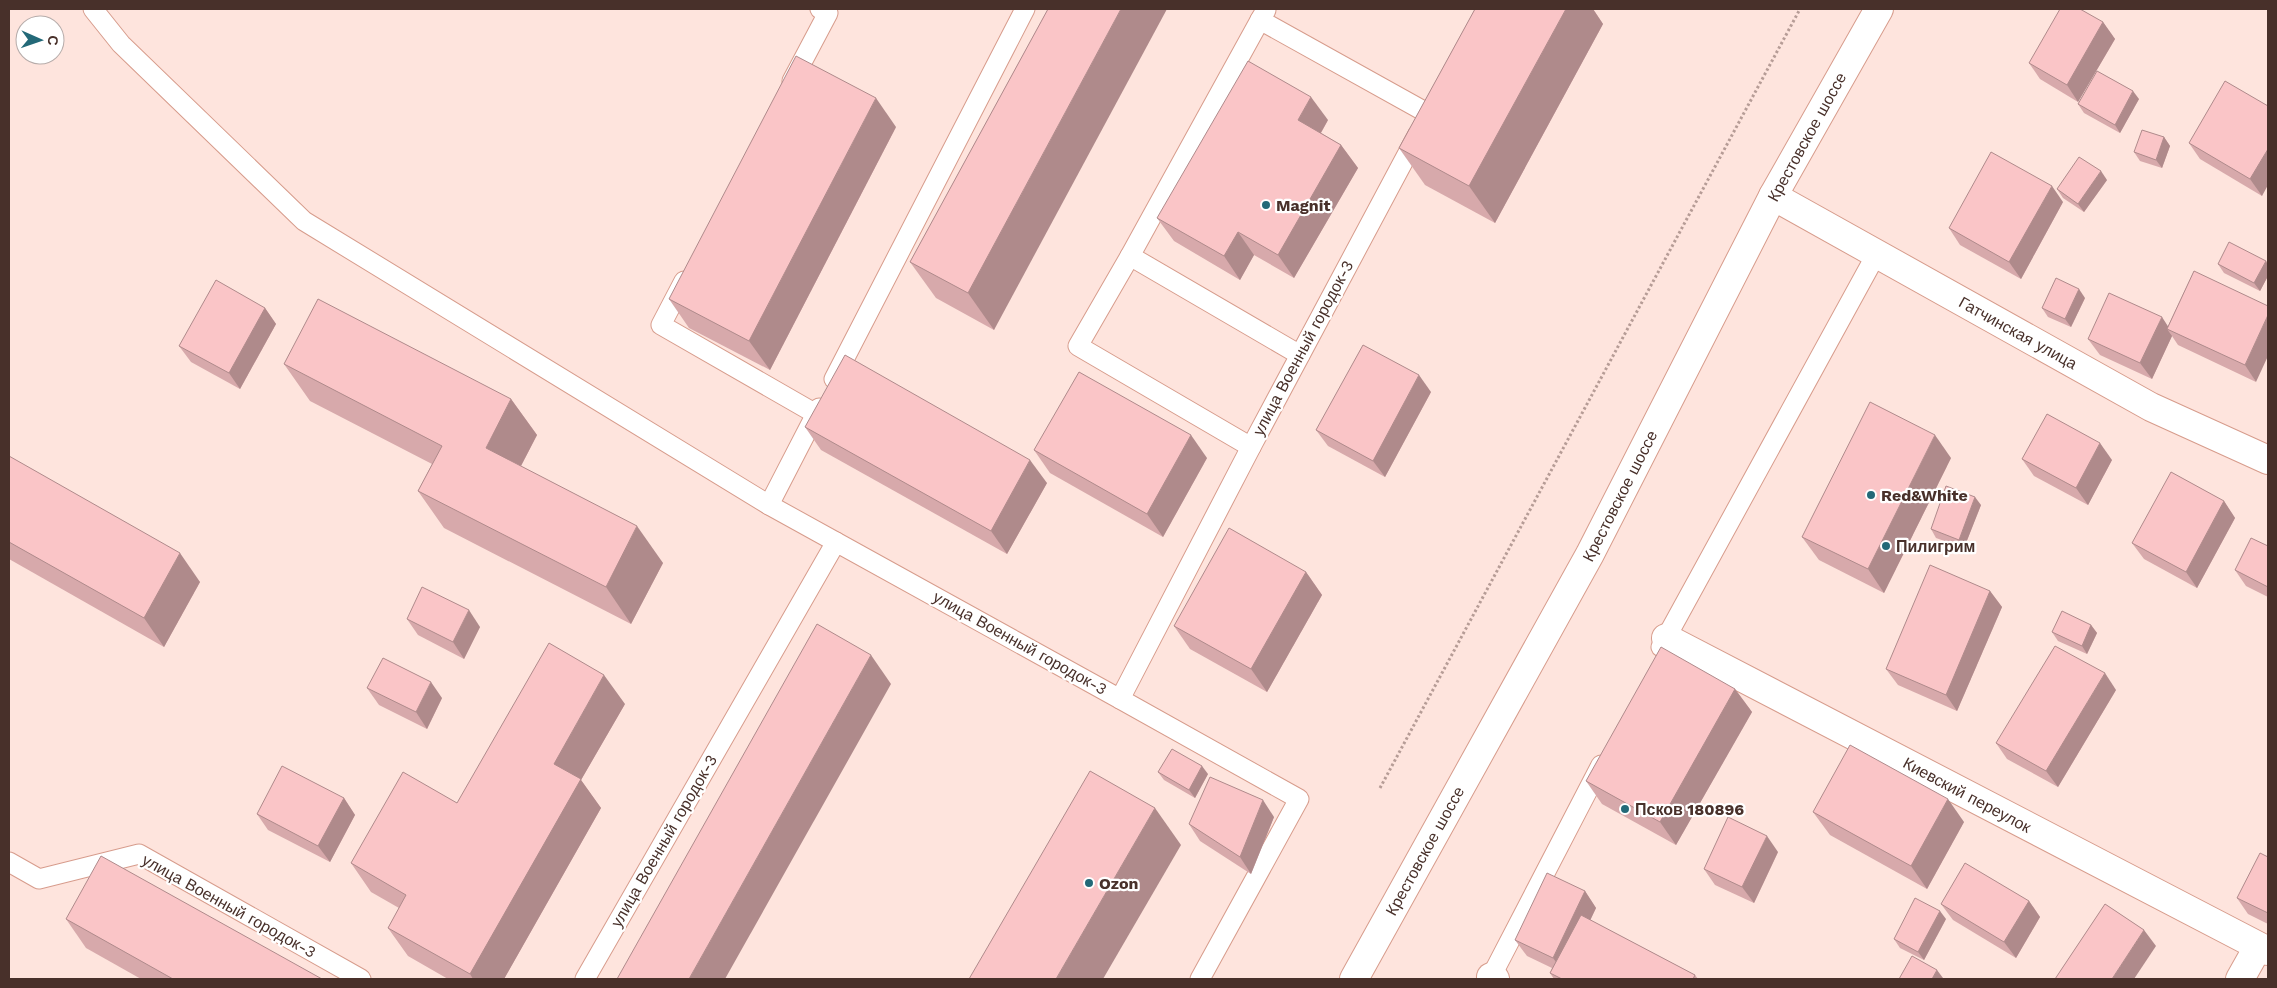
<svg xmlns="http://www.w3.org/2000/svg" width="2277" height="988" font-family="'Work Sans',sans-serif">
	<rect width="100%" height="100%" fill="#fee4dd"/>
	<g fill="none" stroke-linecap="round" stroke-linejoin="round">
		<g stroke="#d79c8c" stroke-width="21">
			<g id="lane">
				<polyline points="93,9 121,44 304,221 769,505 836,542"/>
				<polyline points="1266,10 1260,20 1429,114"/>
				<polyline points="792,81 828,13 820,9"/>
				<polyline points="1130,256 1300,355"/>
				<polyline points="684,281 661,325 816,414"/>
				<polyline points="834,379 1025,9"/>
				<polyline points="1251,447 1078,346 1130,256 1260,20"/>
				<polyline points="769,505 819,408"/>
				<polyline points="1661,647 1877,253"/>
				<polyline points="1120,699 1299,799 1200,979"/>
				<polyline points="9,862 39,879 139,854 361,979"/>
				<polyline points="1491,977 1601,765"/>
				<polyline points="585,979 836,542 1120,699 1251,447 1418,134"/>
			</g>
		</g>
		<g stroke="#d79c8c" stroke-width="30">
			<g id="street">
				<polyline points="1773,196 2151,407 2268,460"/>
				<polyline points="1666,638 2268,951"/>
				<polyline points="1491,977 1495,979"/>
				<polyline points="2240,979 2258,947"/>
			</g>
		</g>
		<g stroke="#d79c8c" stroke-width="30">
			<polyline id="primary" points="1354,979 1590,554 1773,196 1879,9"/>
		</g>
		<polyline stroke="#b69c96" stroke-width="3" stroke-dasharray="2.5 2.5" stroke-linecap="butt" points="1380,788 1800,9"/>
		<use href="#lane" stroke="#fff" stroke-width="19"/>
		<use href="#street" stroke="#fff" stroke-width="28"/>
		<use href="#primary" stroke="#fff" stroke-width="28"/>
	</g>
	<g fill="#d7a9ab">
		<polygon points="1048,9 994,330 936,298 910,262"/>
		<polygon points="1475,9 1593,9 1603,24 1495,223 1425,185 1399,148"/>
		<polygon points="2103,22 2115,39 2078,102 2040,79 2029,63"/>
		<polygon points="2139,99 2120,133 2084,113 2078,104"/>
		<polygon points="2268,106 2262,196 2200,159 2189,143"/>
		<polygon points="1328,120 1321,133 1341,145 1358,168 1294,278 1254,255 1240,280 1174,241 1157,218"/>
		<polygon points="896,127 770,370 689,328 669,299"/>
		<polygon points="2164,137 2170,146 2162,168 2140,161 2134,152"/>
		<polygon points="2107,180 2084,212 2063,198 2057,189"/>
		<polygon points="2063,202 2021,279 1960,245 1949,228"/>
		<polygon points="2266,261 2268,265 2268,276 2260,291 2224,273 2218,264"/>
		<polygon points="2194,271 2256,382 2178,345 2172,336 2152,379 2100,355 2088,339 2168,326"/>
		<polygon points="2085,298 2071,327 2048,317 2042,308"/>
		<polygon points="265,308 276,324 240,389 191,362 179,346"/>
		<polygon points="284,364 511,399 537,435 521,466 663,563 631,624 444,528 418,491 432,464 310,401"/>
		<polygon points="1431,392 1385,477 1328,446 1316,430"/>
		<polygon points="805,427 1047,483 1007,554 821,450"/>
		<polygon points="1034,450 1207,458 1163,537 1050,473"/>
		<polygon points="9,456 200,582 164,647 9,559"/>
		<polygon points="1951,458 1884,593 1819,560 1802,537"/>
		<polygon points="2022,459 2112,460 2088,505 2034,476"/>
		<polygon points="2224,501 2235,518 2197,588 2144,559 2132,543"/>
		<polygon points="1981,505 1964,548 1936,538 1931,529"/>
		<polygon points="2268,546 2268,597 2246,586 2235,570"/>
		<polygon points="1306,572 1322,595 1267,692 1190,649 1174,626"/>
		<polygon points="1990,591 2002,607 1957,711 1898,685 1886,669"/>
		<polygon points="407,619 480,627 464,659 418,635"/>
		<polygon points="2091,625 2097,633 2087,654 2058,641 2052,632"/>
		<polygon points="367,688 442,698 427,729 379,705"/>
		<polygon points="1735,689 1752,712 1676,845 1602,804 1586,781"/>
		<polygon points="2116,690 2058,787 2007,759 1996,743"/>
		<polygon points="625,704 581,780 601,808 504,979 448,979 408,956 388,928 399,908 371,892 351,863 457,803"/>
		<polygon points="1158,772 1208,774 1195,798 1164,780"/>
		<polygon points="344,798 355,815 330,862 268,830 257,814"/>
		<polygon points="1813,812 1964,822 1927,889 1830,835"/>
		<polygon points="1274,817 1251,874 1200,841 1189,824"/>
		<polygon points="1778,852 1754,903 1715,885 1704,869"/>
		<polygon points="2268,857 2268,924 2248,914 2237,898"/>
		<polygon points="1585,891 1596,908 1590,920 1695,975 1698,979 1554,979 1550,973 1552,968 1527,956 1515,940"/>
		<polygon points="2029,901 2040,917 2016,958 1953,920 1941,904"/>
		<polygon points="66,919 322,979 141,979 86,948"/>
		<polygon points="1946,919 1924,960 1900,948 1894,939"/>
	</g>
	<g fill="#af8a8b">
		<polygon points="1121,9 1167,9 994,330 968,293"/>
		<polygon points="1566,9 1593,9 1603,24 1495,223 1469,186"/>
		<polygon points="2103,22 2115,39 2078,102 2067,85"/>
		<polygon points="2133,91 2139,99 2120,133 2115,125"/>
		<polygon points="1311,97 1328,120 1315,143 1298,120"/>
		<polygon points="876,98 896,127 770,370 749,341"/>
		<polygon points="2164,137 2170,146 2162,168 2156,160"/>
		<polygon points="1341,145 1358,168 1294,278 1278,255"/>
		<polygon points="2268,149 2268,185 2262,196 2250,179"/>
		<polygon points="2101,171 2107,180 2084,212 2078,204"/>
		<polygon points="2052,186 2063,202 2021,279 2009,262"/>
		<polygon points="1238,232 1254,255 1240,280 1224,256"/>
		<polygon points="2266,261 2268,265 2268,276 2260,291 2254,283"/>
		<polygon points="2079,289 2085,298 2071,327 2065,319"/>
		<polygon points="265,308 276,324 240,389 229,373"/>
		<polygon points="2268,315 2268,356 2256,382 2245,365"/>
		<polygon points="2162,317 2171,331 2167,329 2172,336 2152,379 2140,363"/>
		<polygon points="1419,375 1431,392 1385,477 1373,461"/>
		<polygon points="511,399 537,435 511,485 486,448"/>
		<polygon points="1191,435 1207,458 1163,537 1147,514"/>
		<polygon points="1935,435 1951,458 1884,593 1868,569"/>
		<polygon points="2100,443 2112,460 2088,505 2076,488"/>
		<polygon points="1030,460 1047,483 1007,554 991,531"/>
		<polygon points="1975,497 1981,505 1964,548 1959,540"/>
		<polygon points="2224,501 2235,518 2197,588 2186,572"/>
		<polygon points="637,526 663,563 631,624 606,587"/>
		<polygon points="180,553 200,582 164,647 144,618"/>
		<polygon points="1306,572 1322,595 1267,692 1251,669"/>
		<polygon points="1990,591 2002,607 1957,711 1946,695"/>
		<polygon points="469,610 480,627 464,659 453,642"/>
		<polygon points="2091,625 2097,633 2087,654 2082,646"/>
		<polygon points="871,655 891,684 725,979 689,979"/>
		<polygon points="2105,673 2116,690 2058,787 2046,771"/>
		<polygon points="604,675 625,704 581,780 601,808 504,979 473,979 470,974 554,764"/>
		<polygon points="431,682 442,698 427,729 416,712"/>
		<polygon points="1735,689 1752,712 1676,845 1660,822"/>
		<polygon points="1202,766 1208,774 1195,798 1189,790"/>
		<polygon points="344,798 355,815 330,862 318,846"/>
		<polygon points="1948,799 1964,822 1927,889 1911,866"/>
		<polygon points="1263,800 1274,817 1251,874 1240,857"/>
		<polygon points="1155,808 1181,845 1103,979 1056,979"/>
		<polygon points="1767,836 1778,852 1754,903 1742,887"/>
		<polygon points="1585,891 1596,908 1565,974 1553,958"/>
		<polygon points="2029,901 2040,917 2016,958 2004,942"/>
		<polygon points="1940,911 1946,919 1924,960 1918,952"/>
		<polygon points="2144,930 2156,946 2134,979 2112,979"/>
		<polygon points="1937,970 1943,978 1942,979 1932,979"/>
	</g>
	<g fill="#fac5c7" stroke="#af8a8b">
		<polygon points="1048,9 1121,9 968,293 910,262"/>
		<polygon points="1475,9 1566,9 1469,186 1399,148"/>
		<polygon points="2060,9 2080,9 2103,22 2067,85 2029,63"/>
		<polygon points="796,56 876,98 749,341 669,299"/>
		<polygon points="1248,61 1311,97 1298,120 1341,145 1278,255 1238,232 1224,256 1157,218"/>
		<polygon points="2097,71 2133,91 2115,125 2078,104"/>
		<polygon points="2225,81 2268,106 2268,149 2250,179 2189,143"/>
		<polygon points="2142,130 2164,137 2156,160 2134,152"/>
		<polygon points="1991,152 2052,186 2009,262 1949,228"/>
		<polygon points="2079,157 2101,171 2078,204 2057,189"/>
		<polygon points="2229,242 2266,261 2254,283 2218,264"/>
		<polygon points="2194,271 2268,306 2268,315 2245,365 2167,329"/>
		<polygon points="2056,278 2079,289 2065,319 2042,308"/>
		<polygon points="216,280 265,308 229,373 179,346"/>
		<polygon points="2109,293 2162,317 2140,363 2088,339"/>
		<polygon points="318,299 511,399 486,448 637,526 606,587 418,491 442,446 284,364"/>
		<polygon points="1363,345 1419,375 1373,461 1316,430"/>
		<polygon points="845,355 1030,460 991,531 805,427"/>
		<polygon points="1079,372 1191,435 1147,514 1034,450"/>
		<polygon points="1870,402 1935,435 1868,569 1802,537"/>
		<polygon points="2047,414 2100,443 2076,488 2022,459"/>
		<polygon points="9,456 180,553 144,618 9,542"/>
		<polygon points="2171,472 2224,501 2186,572 2132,543"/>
		<polygon points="1946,486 1975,497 1959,540 1931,529"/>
		<polygon points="1229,528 1306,572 1251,669 1174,626"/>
		<polygon points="2251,538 2268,546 2268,587 2235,570"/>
		<polygon points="1930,565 1990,591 1946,695 1886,669"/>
		<polygon points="422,587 469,610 453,642 407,619"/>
		<polygon points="2062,611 2091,625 2082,646 2052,632"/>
		<polygon points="817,624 871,655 689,979 617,979"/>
		<polygon points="549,643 604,675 554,764 581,779 470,974 388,928 406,895 351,863 403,772 457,803"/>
		<polygon points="2055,646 2105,673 2046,771 1996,743"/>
		<polygon points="1661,647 1735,689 1660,822 1586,781"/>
		<polygon points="383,658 431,682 416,712 367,688"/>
		<polygon points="1850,745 1948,799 1911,866 1813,812"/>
		<polygon points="1172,749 1202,766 1189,790 1158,772"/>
		<polygon points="282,766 344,798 318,846 257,814"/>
		<polygon points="1090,771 1155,808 1056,979 969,979"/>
		<polygon points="1210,777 1263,800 1240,857 1189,824"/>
		<polygon points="1728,817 1767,836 1742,887 1704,869"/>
		<polygon points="2260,853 2268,857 2268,913 2237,898"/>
		<polygon points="101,856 322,979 173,979 66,919"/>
		<polygon points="1965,863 2029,901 2004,942 1941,904"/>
		<polygon points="1547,873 1585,891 1553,958 1515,940"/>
		<polygon points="1915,898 1940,911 1918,952 1894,939"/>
		<polygon points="2105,904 2144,930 2112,979 2055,979"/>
		<polygon points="1581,915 1695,975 1693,979 1562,979 1550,973"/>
		<polygon points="1912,956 1937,970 1932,979 1899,979"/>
	</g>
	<g fill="#236978" stroke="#fff" stroke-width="2">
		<circle cx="1266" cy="205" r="5"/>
		<circle cx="1871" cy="495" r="5"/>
		<circle cx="1886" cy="546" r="5"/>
		<circle cx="1625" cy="809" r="5"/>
		<circle cx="1089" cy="883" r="5"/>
	</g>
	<g text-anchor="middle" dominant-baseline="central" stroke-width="4.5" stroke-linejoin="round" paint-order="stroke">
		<g font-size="16" fill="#48302a" stroke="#fff">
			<text transform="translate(1807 137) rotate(-61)">Крестовское шоссе</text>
			<text transform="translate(2018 333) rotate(29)">Гатчинская улица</text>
			<text transform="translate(1303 348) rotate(-62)">улица Военный городок-3</text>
			<text transform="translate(1620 496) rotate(-63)">Крестовское шоссе</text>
			<text transform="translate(1020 643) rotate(29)">улица Военный городок-3</text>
			<text transform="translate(1967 795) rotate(28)">Киевский переулок</text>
			<text transform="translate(664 841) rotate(-60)">улица Военный городок-3</text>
			<text transform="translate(1425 851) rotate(-61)">Крестовское шоссе</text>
			<text transform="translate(229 906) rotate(29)">улица Военный городок-3</text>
		</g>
		<g font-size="16" font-weight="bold" fill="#48302a" stroke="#fff" text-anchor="start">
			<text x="1276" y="205">Magnit</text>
			<text x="1881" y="495">Red&amp;White</text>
			<text x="1896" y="546">Пилигрим</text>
			<text x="1635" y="809">Псков 180896</text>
			<text x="1099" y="883">Ozon</text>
		</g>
	</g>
	<rect width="2277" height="988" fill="none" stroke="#48302a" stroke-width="20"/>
	<g transform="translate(40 40) rotate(92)"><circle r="24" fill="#ffffff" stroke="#b6acaa"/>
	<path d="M0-4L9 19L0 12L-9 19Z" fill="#236978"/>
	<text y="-8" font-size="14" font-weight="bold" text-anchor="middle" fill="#48302a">С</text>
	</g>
</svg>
